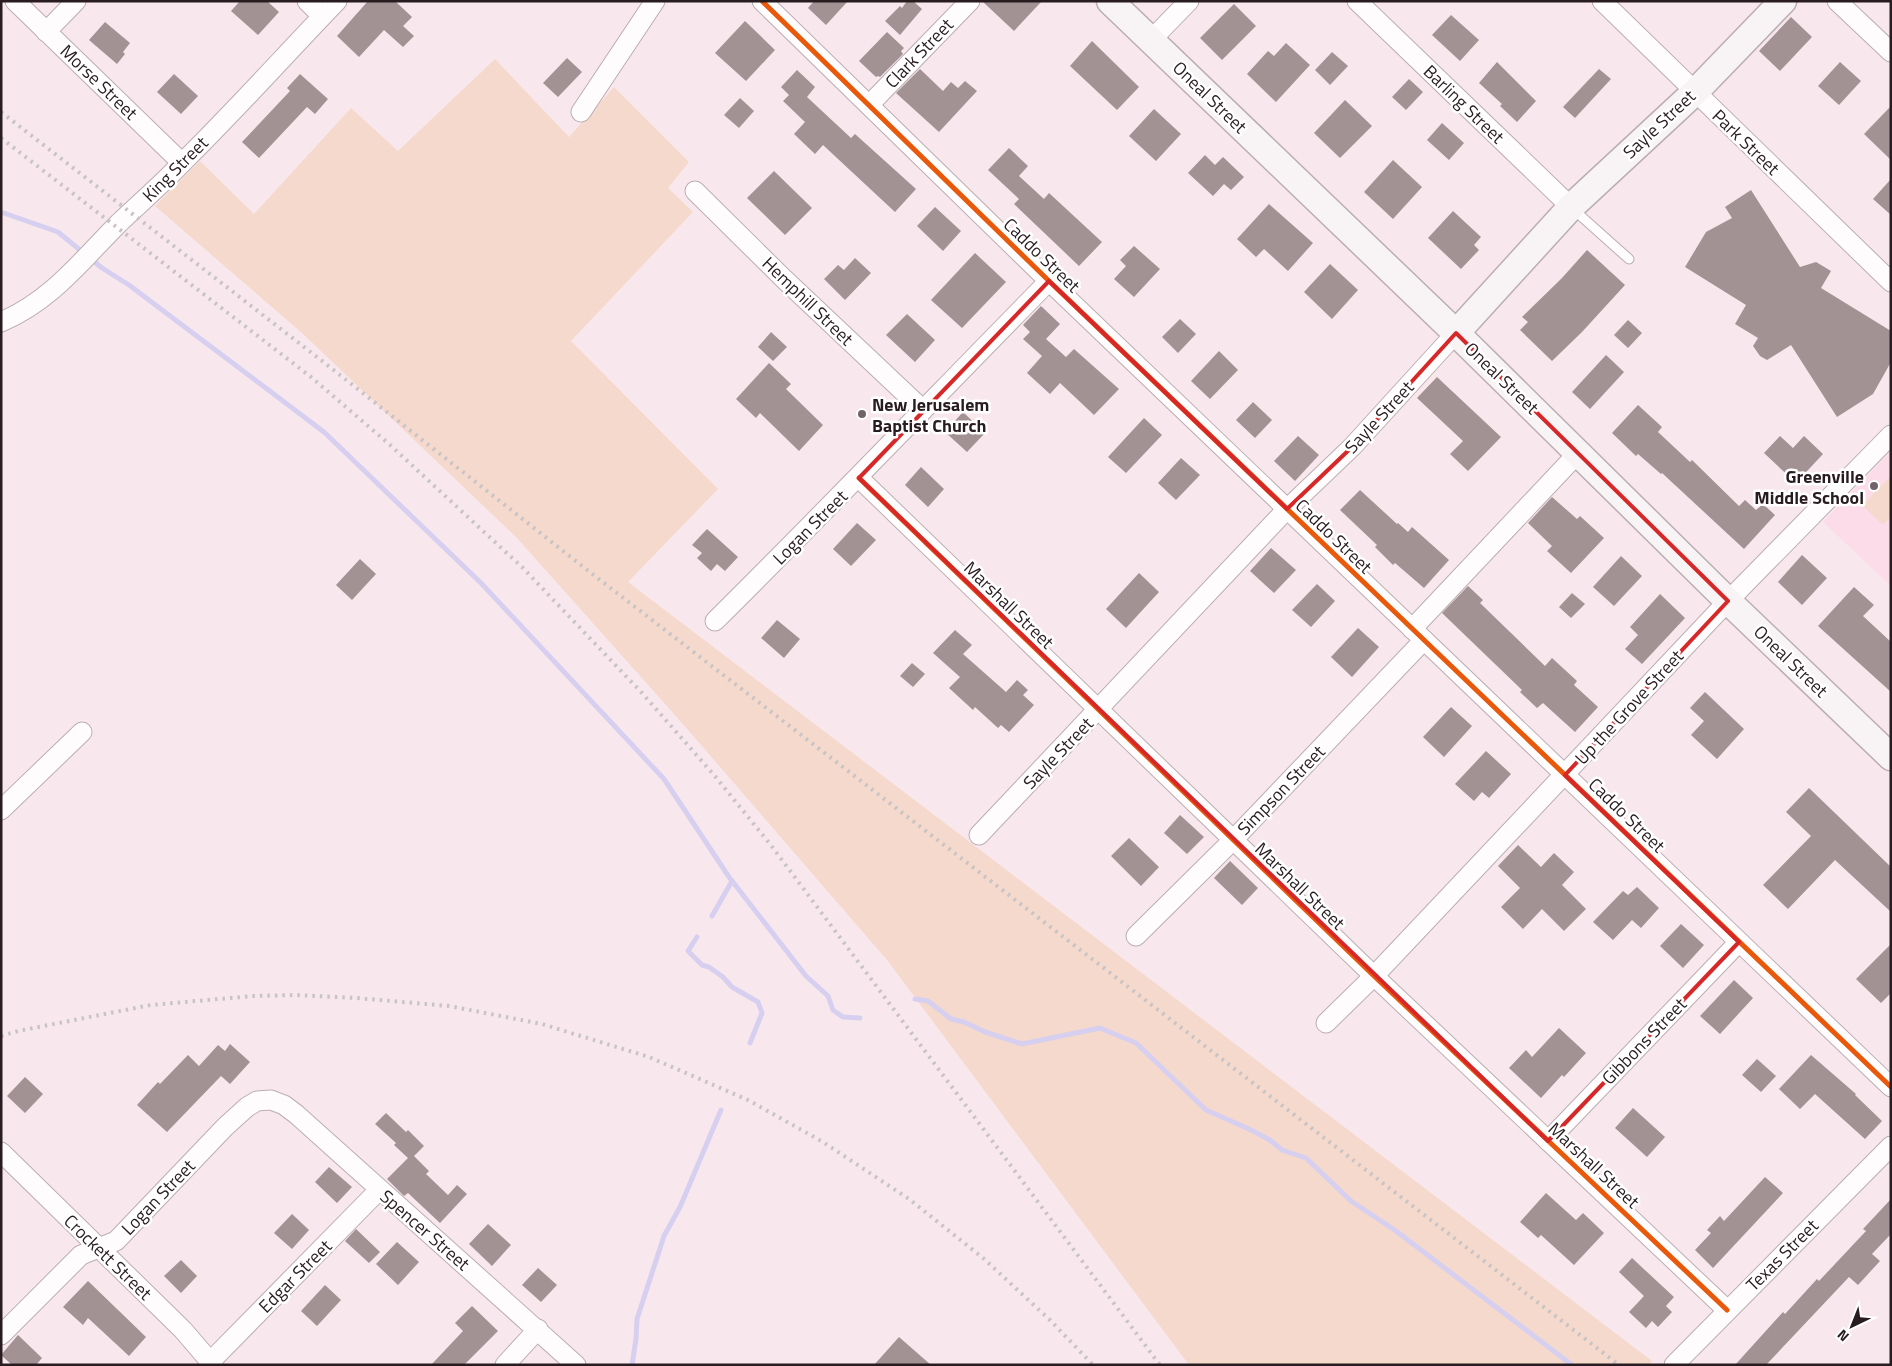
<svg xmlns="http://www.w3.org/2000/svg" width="1892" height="1366" font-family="'Titillium Web',sans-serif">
	<rect width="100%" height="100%" fill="#f8e8ee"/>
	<polygon fill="#fcdce8" points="1891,451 1891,586 1823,522"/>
	<g fill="#f5d9cc">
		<polygon points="495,59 569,137 614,87 689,162 668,188 693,212 571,341 718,489 628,582 1652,1361 1649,1365 1189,1365 887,960 682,723 517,538 302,333 155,206 200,161 254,214 351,108 398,151"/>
		<polygon points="1891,476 1891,516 1883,525 1862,505"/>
	</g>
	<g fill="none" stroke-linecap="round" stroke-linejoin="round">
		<g stroke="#d7cfef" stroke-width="5">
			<polyline points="1,212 58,232 102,268 129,285 324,432 481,583 664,779 729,877 806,976 828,996 833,1010 843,1017 860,1018"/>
			<polyline points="712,916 732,881"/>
			<polyline points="697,937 688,951 702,965 709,967 723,977 732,987 758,1002 762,1013 750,1043"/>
			<polyline points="915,999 928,1001 951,1019 964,1022 985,1032 1022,1044 1100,1028 1136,1043 1206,1110 1249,1129 1270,1140 1282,1150 1306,1158 1351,1201 1396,1231 1572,1365"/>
			<polyline points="632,1365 636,1339 637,1319 664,1236 680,1207 721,1110"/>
		</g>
	</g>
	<g fill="#a29294">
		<polygon points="240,1 267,1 279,12 258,35 231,11"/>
		<polygon points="368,1 395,1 412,17 403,26 414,36 403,47 384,30 359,57 337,36"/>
		<polygon points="814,1 848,1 826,25 808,8"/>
		<polygon points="907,1 913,1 922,9 900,35 885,21 900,6 902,8"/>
		<polygon points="982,1 1042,1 1014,31"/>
		<polygon points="1234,4 1256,26 1222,60 1200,38"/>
		<polygon points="1451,15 1479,40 1460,61 1432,35"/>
		<polygon points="1791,17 1812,37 1780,71 1759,51"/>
		<polygon points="745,21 775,50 746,81 715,53"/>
		<polygon points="105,22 130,43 123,52 125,54 117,64 89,40"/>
		<polygon points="887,32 904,48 901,51 903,54 880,77 878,76 876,77 859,61"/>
		<polygon points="1092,41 1139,87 1117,110 1070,66"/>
		<polygon points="1286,43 1310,65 1276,102 1247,74 1268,51 1274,56"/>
		<polygon points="1332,52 1348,66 1330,85 1315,70"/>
		<polygon points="567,58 582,72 558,97 543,83"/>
		<polygon points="1497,62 1536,101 1517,122 1500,106 1502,104 1479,83"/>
		<polygon points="1840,62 1861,81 1839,105 1818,86"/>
		<polygon points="920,69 943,91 951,82 958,88 965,81 977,91 939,132 896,93"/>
		<polygon points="1599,69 1611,79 1575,118 1563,107"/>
		<polygon points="797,70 815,87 807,97 851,138 855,134 916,189 895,212 823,145 815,154 794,134 805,122 783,101 789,95 781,87"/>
		<polygon points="174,74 198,96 181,114 157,92"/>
		<polygon points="300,74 328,99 315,114 307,107 259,158 242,142 290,91 287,88"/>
		<polygon points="1409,79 1423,92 1406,110 1392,97"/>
		<polygon points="740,98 754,111 739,128 724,115"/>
		<polygon points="1345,100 1372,126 1340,158 1314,133"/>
		<polygon points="1891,106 1891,160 1864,134"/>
		<polygon points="1154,109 1181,134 1156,161 1129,136"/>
		<polygon points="1442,123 1464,143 1449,160 1427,140"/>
		<polygon points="1009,148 1028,166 1019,176 1044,199 1049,193 1102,242 1079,266 1014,204 1019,199 988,170"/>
		<polygon points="1205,155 1215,165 1223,157 1244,177 1231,190 1224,184 1213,196 1188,173"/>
		<polygon points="1393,160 1422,187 1393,219 1364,192"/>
		<polygon points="774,171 812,208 785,235 747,198"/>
		<polygon points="1891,179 1891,215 1873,199"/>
		<polygon points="1751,190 1800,267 1816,262 1831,271 1821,288 1891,331 1891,362 1873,394 1837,417 1791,345 1767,360 1760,356 1753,346 1758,338 1735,324 1746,305 1685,267 1706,232 1732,218 1725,207"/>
		<polygon points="1269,204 1313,243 1288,271 1264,249 1256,257 1237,239"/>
		<polygon points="935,207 961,231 943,251 917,226"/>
		<polygon points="1453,211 1481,237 1474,245 1479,250 1461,269 1428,238"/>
		<polygon points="1134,246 1160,269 1134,297 1114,279 1126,266 1120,260"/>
		<polygon points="1587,250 1625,285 1582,332 1552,361 1520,330 1528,322 1522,317 1562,278"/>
		<polygon points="975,253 1006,282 962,328 931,300"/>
		<polygon points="855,258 871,273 845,300 824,279 838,265 844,270"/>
		<polygon points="1330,264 1358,290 1332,319 1304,292"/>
		<polygon points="1041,306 1060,324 1046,339 1066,357 1074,349 1119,389 1094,415 1060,383 1050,394 1027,373 1042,356 1023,339 1030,332 1023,325"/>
		<polygon points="907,314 935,340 915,362 886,335"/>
		<polygon points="1180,319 1196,334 1178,353 1162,337"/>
		<polygon points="1628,320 1642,333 1628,348 1614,335"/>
		<polygon points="771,332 787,347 773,361 758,347"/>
		<polygon points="1219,351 1238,370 1210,399 1191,381"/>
		<polygon points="1606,355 1624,372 1590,409 1572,392"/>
		<polygon points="769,363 791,384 786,389 823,425 799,451 760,413 756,418 736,399"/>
		<polygon points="1437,377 1501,437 1468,471 1450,454 1463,441 1417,398"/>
		<polygon points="1253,402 1272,420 1255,438 1236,420"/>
		<polygon points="1638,405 1662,427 1658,432 1690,462 1692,460 1739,506 1745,500 1756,510 1763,504 1775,515 1744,549 1662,473 1661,474 1638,454 1636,456 1612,433"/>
		<polygon points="963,412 985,433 967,452 945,432"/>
		<polygon points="1144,418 1162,435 1126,473 1108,457"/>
		<polygon points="1298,436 1319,455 1295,481 1274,461"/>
		<polygon points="1780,436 1793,448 1804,436 1823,454 1796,483 1764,453"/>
		<polygon points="1181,458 1200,475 1176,500 1158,483"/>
		<polygon points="921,467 944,489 928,507 905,485"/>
		<polygon points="1360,490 1397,524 1398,523 1408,532 1412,527 1449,560 1424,588 1395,563 1393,565 1375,547 1377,545 1340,510"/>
		<polygon points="1552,497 1577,519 1580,516 1604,538 1571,573 1547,551 1552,546 1528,523"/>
		<polygon points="857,523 876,540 851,566 833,549"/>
		<polygon points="707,529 738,557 725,571 717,564 711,571 697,558 702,553 692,545"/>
		<polygon points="1271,548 1296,570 1274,593 1250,571"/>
		<polygon points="1802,555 1827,578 1802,605 1778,582"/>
		<polygon points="1621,556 1642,576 1614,606 1593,587"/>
		<polygon points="360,559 376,574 352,600 336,585"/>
		<polygon points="1139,573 1159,592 1126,628 1106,609"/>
		<polygon points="1317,584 1335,601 1311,627 1292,610"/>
		<polygon points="1468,586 1483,600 1480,603 1545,666 1552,658 1577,681 1574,685 1598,707 1575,732 1543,703 1537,708 1520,692 1522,690 1442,613"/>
		<polygon points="1854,587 1874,605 1863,616 1891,642 1891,692 1818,626"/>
		<polygon points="1572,593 1585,604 1571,618 1559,607"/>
		<polygon points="1660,594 1685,618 1642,664 1625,649 1638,635 1630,627"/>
		<polygon points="777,620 800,639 784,658 761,638"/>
		<polygon points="1358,628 1379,647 1352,677 1331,657"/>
		<polygon points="955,630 972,645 963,654 1006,692 1017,680 1028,690 1023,695 1034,705 1009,732 1001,725 998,728 975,707 973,710 949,688 960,677 933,653"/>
		<polygon points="912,663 925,674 913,687 900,676"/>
		<polygon points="1705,692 1744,729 1717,759 1691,735 1704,721 1690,708"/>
		<polygon points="1451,707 1472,726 1444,757 1423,737"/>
		<polygon points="1486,751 1511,774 1489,798 1482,792 1474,801 1455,784"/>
		<polygon points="1809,788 1891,867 1891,912 1835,860 1788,909 1763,885 1811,836 1786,812"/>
		<polygon points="1180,815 1204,837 1187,854 1164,833"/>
		<polygon points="1129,838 1159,867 1141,886 1111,856"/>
		<polygon points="1518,845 1541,867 1554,853 1574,872 1562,885 1586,909 1564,931 1542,909 1523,929 1501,907 1520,888 1498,866"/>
		<polygon points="1230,861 1258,888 1242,905 1214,878"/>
		<polygon points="1637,887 1659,908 1641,928 1632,920 1613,940 1593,922 1623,891 1628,895"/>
		<polygon points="1681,924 1704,945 1683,968 1660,946"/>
		<polygon points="1891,944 1891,993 1881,1003 1856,979"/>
		<polygon points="1734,980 1753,998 1720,1034 1700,1016"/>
		<polygon points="1559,1028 1586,1053 1564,1077 1562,1075 1541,1098 1509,1068 1526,1050 1532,1057"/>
		<polygon points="230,1044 250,1062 230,1084 221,1076 167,1132 137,1105 158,1082 160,1084 188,1055 199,1066 218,1045 225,1051"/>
		<polygon points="1811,1055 1856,1094 1855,1095 1882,1121 1865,1139 1815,1094 1800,1109 1779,1089"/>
		<polygon points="1757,1059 1776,1076 1761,1092 1742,1075"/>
		<polygon points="25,1077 43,1094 25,1113 7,1096"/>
		<polygon points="1633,1108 1665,1137 1647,1157 1615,1128"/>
		<polygon points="386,1113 406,1132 408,1130 424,1146 414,1156 429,1171 426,1174 448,1195 457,1185 467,1194 440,1223 408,1193 404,1196 387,1179 408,1158 394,1145 396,1143 375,1124"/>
		<polygon points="329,1167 352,1187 337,1203 315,1182"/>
		<polygon points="1765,1177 1783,1193 1713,1268 1695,1250 1711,1233 1707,1230 1720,1216 1724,1221"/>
		<polygon points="1546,1193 1576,1220 1583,1213 1604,1233 1574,1265 1541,1235 1538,1238 1520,1222"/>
		<polygon points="1891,1199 1891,1234 1872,1254 1880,1261 1858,1285 1849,1277 1766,1365 1735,1365 1783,1312 1785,1314 1817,1279 1819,1281 1866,1231 1863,1229"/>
		<polygon points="292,1214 309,1230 292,1249 274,1233"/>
		<polygon points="488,1224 511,1245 492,1266 469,1244"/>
		<polygon points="356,1229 380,1252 369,1263 345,1241"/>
		<polygon points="397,1242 419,1262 398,1285 376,1264"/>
		<polygon points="1632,1258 1674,1297 1666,1306 1672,1312 1658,1327 1652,1321 1646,1328 1629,1312 1644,1296 1619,1272"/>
		<polygon points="181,1260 197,1276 181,1293 164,1276"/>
		<polygon points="538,1268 557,1285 541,1302 522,1285"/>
		<polygon points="88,1281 146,1337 129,1356 88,1318 83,1325 63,1307"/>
		<polygon points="325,1285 341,1300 317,1326 301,1311"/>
		<polygon points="472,1306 498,1331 464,1365 431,1365 463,1331 455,1323"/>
		<polygon points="18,1335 42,1358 36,1365 12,1365 1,1355"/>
		<polygon points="899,1337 931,1365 874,1365"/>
	</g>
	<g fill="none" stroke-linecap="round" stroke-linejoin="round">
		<g stroke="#bbaeb3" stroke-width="11">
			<polyline id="lane" points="1573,209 1629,259"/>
		</g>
		<g stroke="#bbaeb3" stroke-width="21">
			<g id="street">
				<polyline points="15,1 182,163"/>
				<polyline points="307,1 322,16"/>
				<polyline points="762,1 1049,281 1891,1087"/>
				<polyline points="1357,1 1571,207"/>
				<polyline points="1602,1 1891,282"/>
				<polyline points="1837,1 1891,52"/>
				<polyline points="46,32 76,1"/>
				<polyline points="1151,40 1189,1"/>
				<polyline points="869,105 970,1"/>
				<polyline points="581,112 655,1"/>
				<polyline points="695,191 784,279 923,410"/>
				<path d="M 1,322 C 51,301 82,260 119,223 C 140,203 162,184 182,163 C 235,111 285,55 337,1"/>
				<polyline points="859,478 1374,976 1727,1310"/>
				<path d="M 715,621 C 828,509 938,394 1049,281"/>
				<polyline points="1412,629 1579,452"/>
				<polyline points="1,810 82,732"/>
				<polyline points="979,835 1287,509 1352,447 1456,333"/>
				<polyline points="1136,936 1233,840 1424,640"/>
				<polyline points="1326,1023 1374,976 1728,601 1891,435"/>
				<polyline points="1548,1141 1739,942"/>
				<polyline points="1,1152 183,1330 213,1365"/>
				<polyline points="1,1335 81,1255 116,1241 225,1127 247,1107 257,1101 271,1100 284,1105 296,1114 576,1365"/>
				<polyline points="210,1362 379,1190"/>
				<polyline points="505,1365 538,1329"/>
				<polyline points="1674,1365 1891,1146"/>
			</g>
		</g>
		<g stroke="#bbaeb3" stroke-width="29">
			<g id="secondary">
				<polyline points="1110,1 1456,333 1728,601 1891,757"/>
				<polyline points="1456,333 1571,207 1695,92 1783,1"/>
			</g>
		</g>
		<use href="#lane" stroke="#fefcfc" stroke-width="9"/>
		<use href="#street" stroke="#fefcfc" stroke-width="19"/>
		<use href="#secondary" stroke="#f8f4f6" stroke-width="26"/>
		<g stroke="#c8c3c5" stroke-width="4" stroke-dasharray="2.5 5" stroke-linecap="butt">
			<polyline points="1,112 326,364 591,573 1619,1365"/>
			<polyline points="1,138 311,377 389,444 523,568 642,693 714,775 770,844 1160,1365"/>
			<polyline points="1,1036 18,1031 151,1005 253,996 296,995 357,998 449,1006 542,1024 649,1057 748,1100 823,1142 909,1199 983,1258 1050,1320 1093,1365"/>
		</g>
		<g stroke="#fff" stroke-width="8">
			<g id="cycleway">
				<polyline points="762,1 1049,281 1891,1087"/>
				<polyline points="859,478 1374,976 1727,1310"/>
			</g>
		</g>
		<use href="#cycleway" stroke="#e8590c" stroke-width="5"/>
	</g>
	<path fill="none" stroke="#d62828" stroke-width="4" stroke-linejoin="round" d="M 1049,281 L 1287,509 L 1352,447 L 1456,333 L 1728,601 L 1565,775 L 1739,942 L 1548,1141 L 859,478 Z"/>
	<g fill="#716369" stroke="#fff" stroke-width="2">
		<circle cx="862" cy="414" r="5"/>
		<circle cx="1874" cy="486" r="5"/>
	</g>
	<g text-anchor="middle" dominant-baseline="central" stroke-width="5" stroke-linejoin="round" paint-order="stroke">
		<g font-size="18" fill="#281c21" stroke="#fff">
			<text transform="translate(919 53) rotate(-46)">Clark Street</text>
			<text transform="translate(99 82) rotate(44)">Morse Street</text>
			<text transform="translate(1210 97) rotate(44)">Oneal Street</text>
			<text transform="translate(1464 104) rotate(44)">Barling Street</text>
			<text transform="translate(1659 124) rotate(-43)">Sayle Street</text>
			<text transform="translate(1746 142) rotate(44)">Park Street</text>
			<text transform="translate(175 169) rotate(-45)">King Street</text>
			<text transform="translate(1042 255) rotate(44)">Caddo Street</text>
			<text transform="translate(808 301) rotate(44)">Hemphill Street</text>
			<text transform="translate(1502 378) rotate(44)">Oneal Street</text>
			<text transform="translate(1379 417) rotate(-47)">Sayle Street</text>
			<text transform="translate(810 527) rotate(-45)">Logan Street</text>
			<text transform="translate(1334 536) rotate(44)">Caddo Street</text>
			<text transform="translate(1009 605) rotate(44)">Marshall Street</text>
			<text transform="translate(1791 661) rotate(44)">Oneal Street</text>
			<text transform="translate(1629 707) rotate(-47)">Up the Grove Street</text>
			<text transform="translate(1058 753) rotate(-46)">Sayle Street</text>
			<text transform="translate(1281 790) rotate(-46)">Simpson Street</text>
			<text transform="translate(1627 815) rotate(44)">Caddo Street</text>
			<text transform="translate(1300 886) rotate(44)">Marshall Street</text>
			<text transform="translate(1644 1041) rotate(-46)">Gibbons Street</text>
			<text transform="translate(1594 1165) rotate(43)">Marshall Street</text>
			<text transform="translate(158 1197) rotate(-46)">Logan Street</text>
			<text transform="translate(425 1230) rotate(41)">Spencer Street</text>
			<text transform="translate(1782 1255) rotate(-45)">Texas Street</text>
			<text transform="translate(108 1257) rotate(44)">Crockett Street</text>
			<text transform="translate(295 1276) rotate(-45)">Edgar Street</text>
		</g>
		<g font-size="18" font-weight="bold" fill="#281c21" stroke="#fff" text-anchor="start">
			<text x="872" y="404">New Jerusalem<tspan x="872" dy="21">Baptist Church</tspan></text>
			<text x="1864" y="476" text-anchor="end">Greenville<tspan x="1864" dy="21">Middle School</tspan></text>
		</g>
	</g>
	<rect width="1892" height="1366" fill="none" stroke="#281c21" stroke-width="5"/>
	<g transform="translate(1852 1326) rotate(223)" stroke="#ffffff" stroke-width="4" paint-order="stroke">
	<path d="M0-4L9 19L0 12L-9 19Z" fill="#281c21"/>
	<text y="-8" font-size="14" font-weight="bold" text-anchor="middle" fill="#281c21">N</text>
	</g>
</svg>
